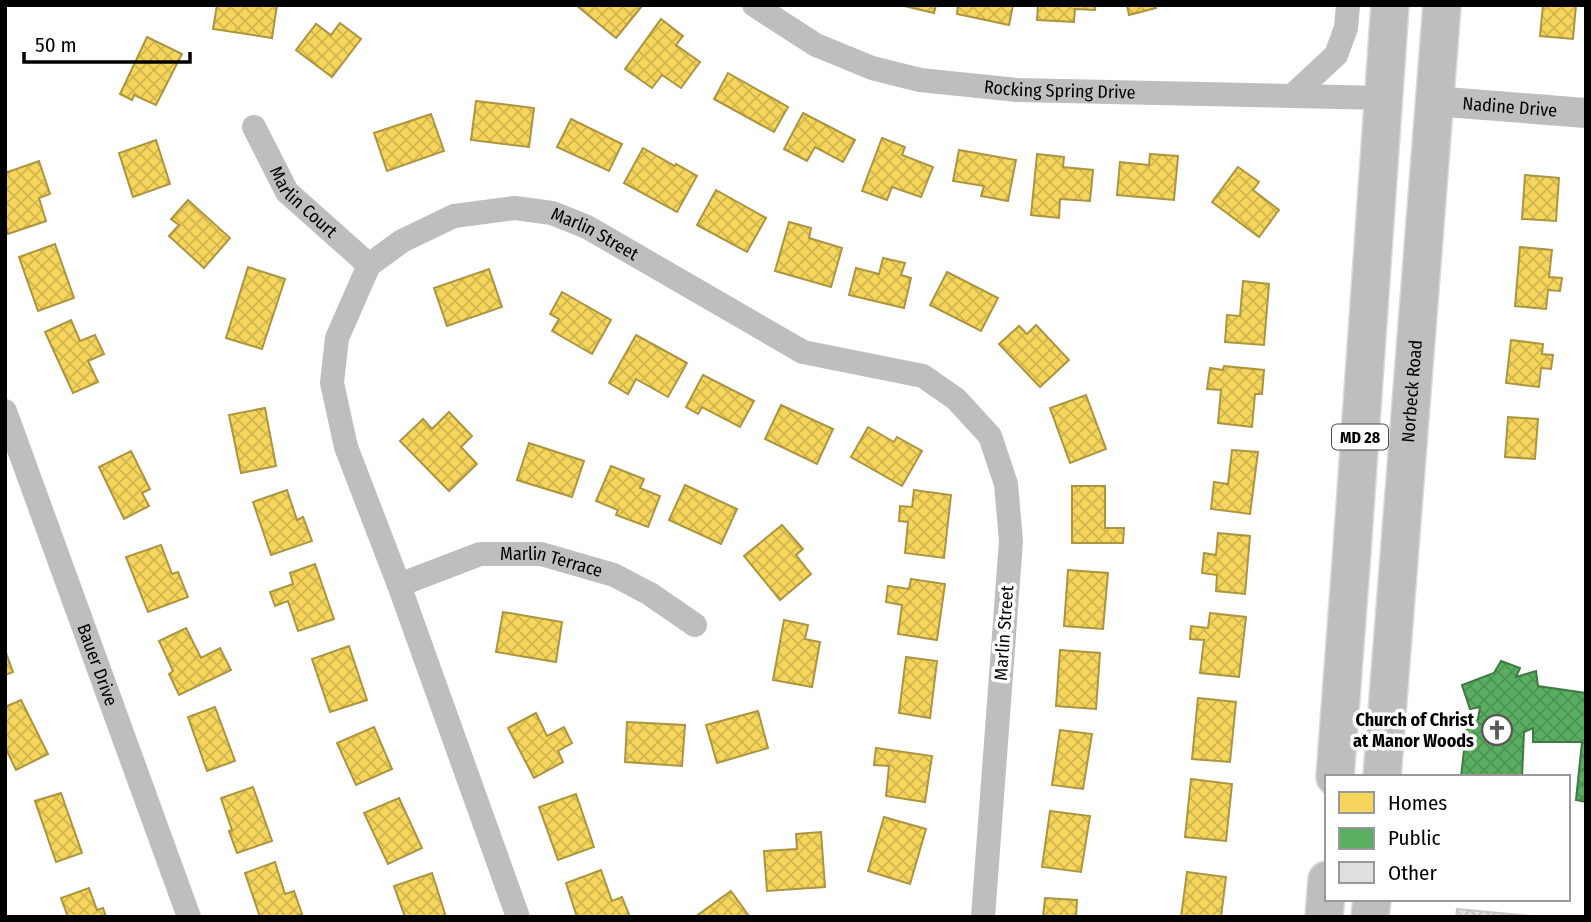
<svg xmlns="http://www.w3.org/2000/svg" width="1591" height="922" font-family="'Fira Sans Condensed',sans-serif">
	<defs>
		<pattern id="homes-cross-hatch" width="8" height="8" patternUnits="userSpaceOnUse" patternTransform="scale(1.75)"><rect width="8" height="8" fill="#f6d55c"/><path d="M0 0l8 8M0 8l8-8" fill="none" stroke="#d1b54e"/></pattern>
		<pattern id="public-cross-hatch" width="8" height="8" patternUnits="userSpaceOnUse" patternTransform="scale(1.75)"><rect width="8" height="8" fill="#5aae61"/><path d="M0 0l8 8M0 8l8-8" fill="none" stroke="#4c9452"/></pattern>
		<pattern id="building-cross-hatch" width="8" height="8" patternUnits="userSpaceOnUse" patternTransform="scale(1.75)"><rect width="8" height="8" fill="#dfdfdf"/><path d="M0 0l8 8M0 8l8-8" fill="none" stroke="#bebebe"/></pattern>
	</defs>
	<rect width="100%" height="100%" fill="#fff"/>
	<g fill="url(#homes-cross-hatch)" stroke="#ac9540" stroke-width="2">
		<polygon points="217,5 277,5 272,38 213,29"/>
		<polygon points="576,5 641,5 642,6 616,38"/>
		<polygon points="900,5 936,5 934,13"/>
		<polygon points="958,5 1013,5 1009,25 957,14"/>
		<polygon points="1038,5 1095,5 1095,10 1075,9 1074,22 1037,20"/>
		<polygon points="1127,5 1155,5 1156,8 1129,15"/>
		<polygon points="1543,5 1576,5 1573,39 1540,36"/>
		<polygon points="661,19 683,36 676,45 700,62 681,88 662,75 652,88 625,69"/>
		<polygon points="340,23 361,39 332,77 296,50 316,24 331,35"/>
		<polygon points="147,37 182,54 156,105 134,95 132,100 120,94"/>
		<polygon points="728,73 788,107 774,132 714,99"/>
		<polygon points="476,101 534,108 529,147 471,140"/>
		<polygon points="803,113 855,140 843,162 815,147 807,161 784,149"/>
		<polygon points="431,114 444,151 387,171 374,133"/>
		<polygon points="571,119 622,144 609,171 557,147"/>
		<polygon points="882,138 905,147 902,155 933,167 921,197 892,187 887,200 862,191"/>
		<polygon points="156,140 170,184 133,197 119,153"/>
		<polygon points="643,148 675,166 676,164 697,176 677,212 624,183"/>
		<polygon points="959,150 1016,160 1008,201 981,196 984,186 953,181"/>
		<polygon points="1037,154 1064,157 1063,167 1093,170 1090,201 1060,199 1059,218 1031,215"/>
		<polygon points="1150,154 1178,156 1174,200 1117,195 1120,162 1149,165"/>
		<polygon points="39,161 50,194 39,198 46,221 8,234 5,224 5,173"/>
		<polygon points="1238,167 1259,182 1253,190 1279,210 1259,237 1212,202"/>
		<polygon points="1525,175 1559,178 1556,221 1522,219"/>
		<polygon points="716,190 766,218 747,252 697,225"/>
		<polygon points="188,200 230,238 204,268 169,236 179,225 171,219"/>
		<polygon points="789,222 811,228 809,238 842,248 831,287 775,271"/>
		<polygon points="55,244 74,298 38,311 19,257"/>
		<polygon points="1520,247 1552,250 1549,277 1562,278 1560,291 1548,290 1546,309 1515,306"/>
		<polygon points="883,258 905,263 901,275 911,278 904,308 849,295 856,268 879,274"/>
		<polygon points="248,267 285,279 262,349 226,338"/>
		<polygon points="489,269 502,307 447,326 434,288"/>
		<polygon points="947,272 998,298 981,331 930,305"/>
		<polygon points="1243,281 1269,284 1264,345 1225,342 1227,315 1240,316"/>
		<polygon points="562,292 611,320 592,354 552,331 559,319 550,314"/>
		<polygon points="71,320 80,341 95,335 104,354 88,361 98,382 73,393 45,332"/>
		<polygon points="1036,325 1069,360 1040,387 999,344 1019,326 1027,334"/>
		<polygon points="636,335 687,363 668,397 636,379 628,394 609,383"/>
		<polygon points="1511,340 1543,344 1542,354 1553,355 1551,369 1541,368 1539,387 1506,383"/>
		<polygon points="1224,366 1264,370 1262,394 1255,394 1252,427 1218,423 1221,390 1207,389 1210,368 1223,370"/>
		<polygon points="703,375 754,401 740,427 702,407 698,414 686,407"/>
		<polygon points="1086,395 1106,449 1070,463 1050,408"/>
		<polygon points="781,405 833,429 817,464 765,439"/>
		<polygon points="265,408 276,466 241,473 229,415"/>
		<polygon points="449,412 472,436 461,447 477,464 449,491 400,441 423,419 432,429"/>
		<polygon points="1508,417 1538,419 1535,459 1505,457"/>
		<polygon points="868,427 894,442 897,437 922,451 902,486 851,457"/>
		<polygon points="529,443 584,461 572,497 517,480"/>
		<polygon points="1232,450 1258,452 1250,514 1211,509 1214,482 1228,484"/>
		<polygon points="131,451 150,489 142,493 149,506 124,519 99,467"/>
		<polygon points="611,466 644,479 640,488 660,496 648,527 616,515 618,510 596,501"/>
		<polygon points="685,485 737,509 721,544 669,520"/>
		<polygon points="1072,486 1105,486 1105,528 1124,528 1123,543 1072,543"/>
		<polygon points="287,490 297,520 303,517 312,541 271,555 253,502"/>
		<polygon points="914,490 951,495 944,558 905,553 908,522 899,521 900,506 912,507"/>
		<polygon points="782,525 803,549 796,555 811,574 780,600 744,556"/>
		<polygon points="1218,533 1250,536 1245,594 1216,591 1217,575 1202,573 1204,553 1216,555"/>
		<polygon points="161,545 172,574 178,572 188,597 148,612 126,557"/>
		<polygon points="315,564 334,619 298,631 288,601 275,606 270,592 293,584 290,573"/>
		<polygon points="1068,570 1108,573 1103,629 1064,626"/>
		<polygon points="911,579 945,584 937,640 898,634 902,605 886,602 888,586 909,589"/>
		<polygon points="503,612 562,622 556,662 496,652"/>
		<polygon points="1210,613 1246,617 1239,677 1200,673 1204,640 1190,639 1191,626 1208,628"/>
		<polygon points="784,620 808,625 805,639 820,642 812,687 773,680"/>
		<polygon points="186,628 201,658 220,648 231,670 179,695 169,674 173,671 159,641"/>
		<polygon points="349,646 367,700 330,712 312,659"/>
		<polygon points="5,650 13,672 5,675"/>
		<polygon points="1060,650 1100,653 1096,709 1056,706"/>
		<polygon points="906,657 937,661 930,718 899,713"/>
		<polygon points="1198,698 1236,702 1230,762 1192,759"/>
		<polygon points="21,700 48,754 16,770 5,747 5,707"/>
		<polygon points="215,707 235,761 207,771 188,717"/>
		<polygon points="758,711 768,748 717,763 706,725"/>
		<polygon points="536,713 547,736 564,727 572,743 558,751 563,762 534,778 508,728"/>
		<polygon points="627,722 685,725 682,766 625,762"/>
		<polygon points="374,727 392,769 356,785 337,743"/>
		<polygon points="1060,730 1092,734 1083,789 1052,785"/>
		<polygon points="876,748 932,756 925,802 886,796 889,766 874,765"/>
		<polygon points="1191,779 1232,784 1226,841 1185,837"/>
		<polygon points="253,787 272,841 237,853 229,831 232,830 221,798"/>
		<polygon points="61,793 82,853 56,862 35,801"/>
		<polygon points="576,794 594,847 558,860 539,807"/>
		<polygon points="399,798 422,848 388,864 364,813"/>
		<polygon points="1050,811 1090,816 1081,872 1042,867"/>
		<polygon points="884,817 926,829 910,884 868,871"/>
		<polygon points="821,832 825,887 767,891 764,851 797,849 796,834"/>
		<polygon points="275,862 285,894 294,891 302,914 294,917 260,917 245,873"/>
		<polygon points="601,870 612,901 622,897 630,917 577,917 566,883"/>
		<polygon points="1187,872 1226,877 1221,917 1181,917"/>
		<polygon points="432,873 446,917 405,917 394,886"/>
		<polygon points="89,888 97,910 103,908 106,917 68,917 61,898"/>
		<polygon points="731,891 749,916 695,917"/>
		<polygon points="1045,898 1077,900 1076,917 1043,917"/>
	</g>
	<polygon fill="url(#public-cross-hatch)" stroke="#3f7a44" stroke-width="2" points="1501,661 1520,668 1516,677 1536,671 1538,686 1586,693 1586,691 1586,802 1576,800 1582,742 1533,742 1533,728 1524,732 1522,777 1461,777 1468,715 1478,719 1480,707 1470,709 1462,685 1494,673"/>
	<polygon fill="url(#building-cross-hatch)" stroke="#c7c7c7" stroke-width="2" points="1457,909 1542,917 1456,917"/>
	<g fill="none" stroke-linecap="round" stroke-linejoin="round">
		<g stroke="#dbdbdb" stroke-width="40">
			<g id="primary">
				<polyline points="1335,777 1352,550 1390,5"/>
				<path id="s7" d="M 1382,777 L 1442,5"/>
				<polyline points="1324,917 1327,880"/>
				<polyline points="1370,917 1372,899"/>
			</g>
		</g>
		<g stroke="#bebebe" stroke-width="24">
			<path id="s1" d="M 754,5 L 816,45 L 872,68 L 920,80 L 1017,90 L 1383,98"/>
			<polyline points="1293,95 1336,55 1346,28 1348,5"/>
			<path id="s2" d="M 254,127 L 287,192 L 369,265"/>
			<path id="s3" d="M 5,411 L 189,917"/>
			<path id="s4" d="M 399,585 L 480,554 L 541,554 L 614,575 L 650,594 L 695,625"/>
			<path id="s5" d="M 518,917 L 399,585 L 346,447 L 332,383 L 337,338 L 369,265 L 402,241 L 454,216 L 515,208 L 552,213 L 587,227 L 803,352 L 923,376 L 956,399 L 990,436 L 1006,484 L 1011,541 L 983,917"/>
		</g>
		<path stroke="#bebebe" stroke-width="30" id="s6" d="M 1433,101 L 1586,113"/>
		<use href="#primary" stroke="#bebebe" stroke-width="37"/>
	</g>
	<defs>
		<g id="church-ring" transform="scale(1.575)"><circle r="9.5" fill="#fff" stroke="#595959" stroke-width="1.5"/><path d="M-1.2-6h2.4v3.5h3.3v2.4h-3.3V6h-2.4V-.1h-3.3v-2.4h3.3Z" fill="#595959"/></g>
	</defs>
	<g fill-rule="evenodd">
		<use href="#church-ring" x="1497" y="730"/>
	</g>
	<g text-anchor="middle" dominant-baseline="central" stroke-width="7" stroke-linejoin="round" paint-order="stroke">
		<rect fill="#fff" stroke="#4c4c4c" stroke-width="2" x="1332" y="424.5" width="56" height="25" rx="5"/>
		<g font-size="16" font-weight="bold" fill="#000">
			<text x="1360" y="437">MD 28</text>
		</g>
		<g font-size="18" fill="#000" stroke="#fff">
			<text stroke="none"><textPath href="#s1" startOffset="324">Rocking Spring Drive</textPath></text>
			<text stroke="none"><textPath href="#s6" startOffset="77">Nadine Drive</textPath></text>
			<text stroke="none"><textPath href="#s2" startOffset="91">Marlin Court</textPath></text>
			<text stroke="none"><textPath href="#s5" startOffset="936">Marlin Street</textPath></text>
			<text stroke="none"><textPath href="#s7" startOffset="387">Norbeck Road</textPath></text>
			<text stroke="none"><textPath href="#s4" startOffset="159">Marlin Terrace</textPath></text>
			<text transform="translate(1004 633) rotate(-86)">Marlin Street</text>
			<text stroke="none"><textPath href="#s3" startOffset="270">Bauer Drive</textPath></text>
		</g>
		<g font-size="18" font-weight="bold" fill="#000" stroke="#fff" text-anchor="end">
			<text x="1474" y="720">Church of Christ<tspan x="1474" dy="21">at Manor Woods</tspan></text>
		</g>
	</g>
	<rect width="1591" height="922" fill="none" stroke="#000000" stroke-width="14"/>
	<rect x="1325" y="775" width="245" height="126" fill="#ffffff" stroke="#999999" stroke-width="2"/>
	<rect x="1339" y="792" width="35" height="21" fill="#f6d55c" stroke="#999999" stroke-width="2"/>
	<text x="1388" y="810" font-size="21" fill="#000000">Homes</text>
	<rect x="1339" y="828" width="35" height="21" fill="#5aae61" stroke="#999999" stroke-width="2"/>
	<text x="1388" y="845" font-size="21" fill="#000000">Public</text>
	<rect x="1339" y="862" width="35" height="21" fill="#dfdfdf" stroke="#999999" stroke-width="2"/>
	<text x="1388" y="880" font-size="21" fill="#000000">Other</text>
	<path d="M24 52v10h166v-10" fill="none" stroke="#000000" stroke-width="3.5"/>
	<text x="35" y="52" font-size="21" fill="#000000" stroke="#ffffff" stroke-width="5" paint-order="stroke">50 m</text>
</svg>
